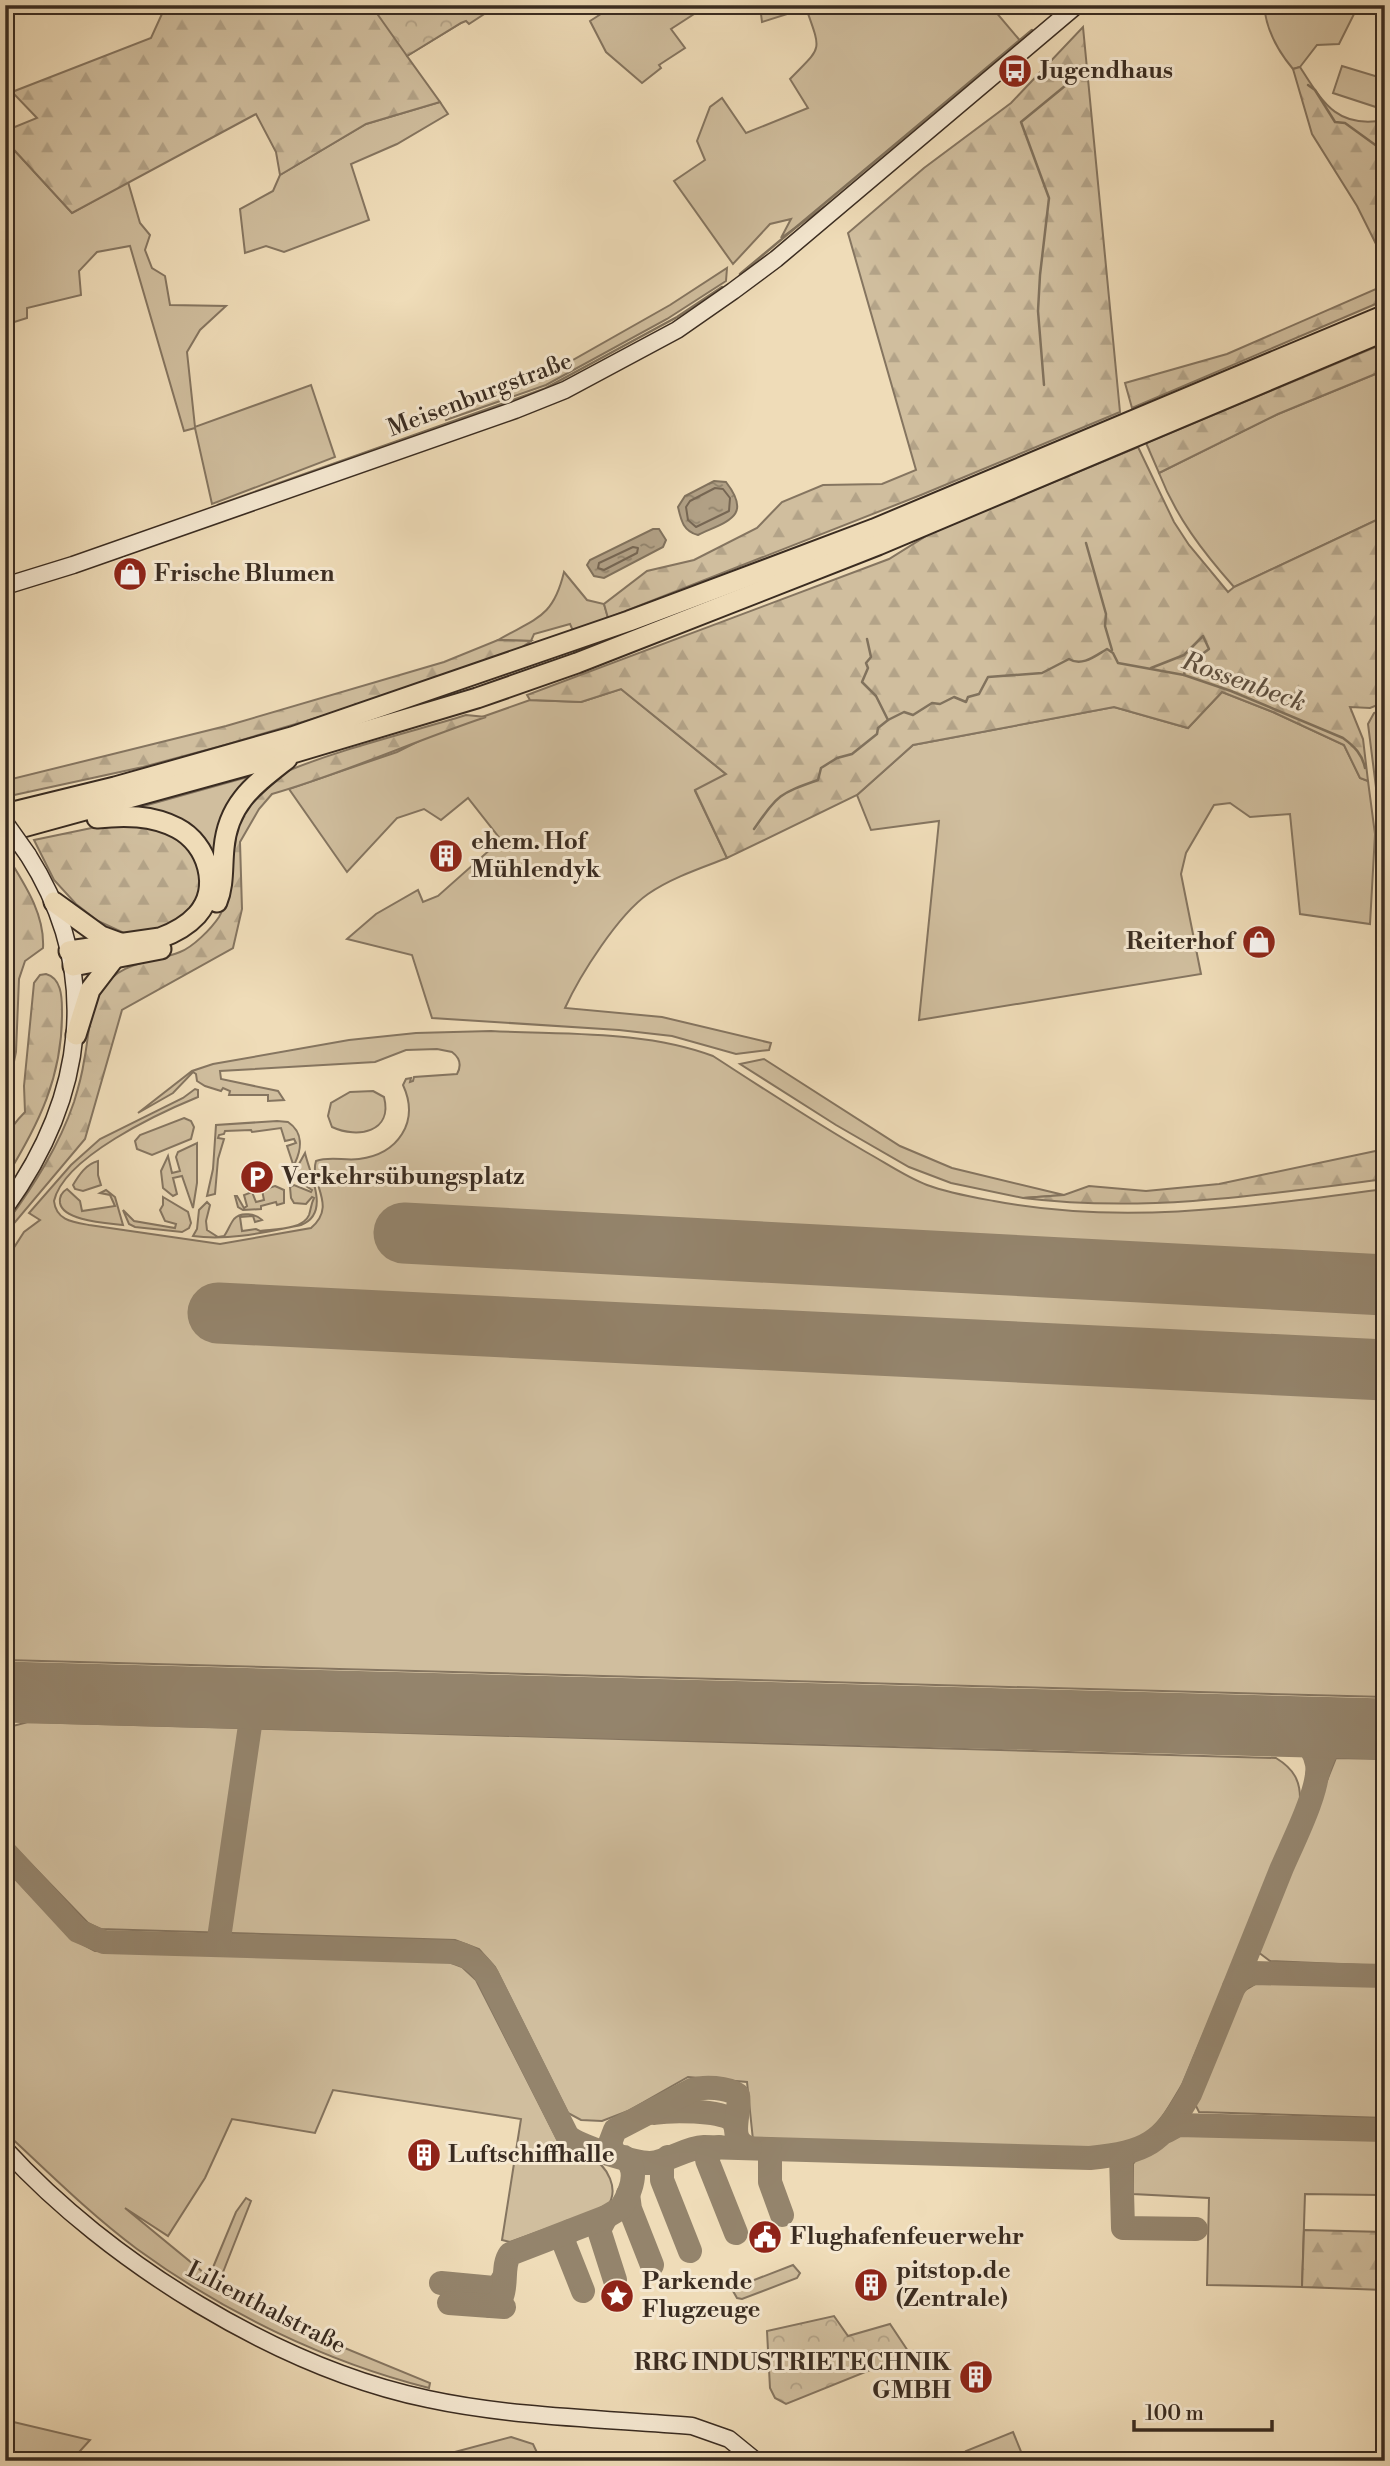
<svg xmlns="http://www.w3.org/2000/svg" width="1390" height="2466" font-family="'Libre Bodoni',serif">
	<defs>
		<pattern id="forest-firs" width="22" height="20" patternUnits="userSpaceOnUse" patternTransform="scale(1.75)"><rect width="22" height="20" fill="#d0be9e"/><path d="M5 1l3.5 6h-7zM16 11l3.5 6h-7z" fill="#b3a388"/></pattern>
		<pattern id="park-crowns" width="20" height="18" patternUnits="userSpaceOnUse" patternTransform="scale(1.75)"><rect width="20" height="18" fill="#d0be9e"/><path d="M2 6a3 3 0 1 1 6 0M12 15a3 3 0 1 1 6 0" fill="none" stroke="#b3a388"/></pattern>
		<pattern id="water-ripples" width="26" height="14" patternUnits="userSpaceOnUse" patternTransform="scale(1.75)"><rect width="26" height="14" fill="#b1a085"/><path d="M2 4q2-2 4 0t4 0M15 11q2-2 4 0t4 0" fill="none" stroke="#91836c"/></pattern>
	</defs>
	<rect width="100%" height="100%" fill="#efdcb8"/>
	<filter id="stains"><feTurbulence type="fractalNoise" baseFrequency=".00286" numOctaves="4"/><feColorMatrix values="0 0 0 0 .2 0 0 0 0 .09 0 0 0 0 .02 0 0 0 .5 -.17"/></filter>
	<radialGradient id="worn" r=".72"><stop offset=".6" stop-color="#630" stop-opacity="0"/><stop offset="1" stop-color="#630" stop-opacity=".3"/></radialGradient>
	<g fill="#d0be9e" stroke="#857560" stroke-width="2">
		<polygon points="615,5 708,5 671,29 685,48 659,65 661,68 642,83 606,52 590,21"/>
		<path d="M 789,5 L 990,5 L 1022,43 L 852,187 L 781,238 L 791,219 L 770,224 L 733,264 L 674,181 L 705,160 L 697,141 L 710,107 L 722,98 L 746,133 L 808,108 L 790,79 C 822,46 822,53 806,8 L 762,22 L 761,14 Z"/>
		<path d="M 1264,5 L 1385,5 L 1385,8 L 1376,6 L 1354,14 L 1339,44 L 1317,45 L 1300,67 L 1293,69 C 1277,50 1266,30 1264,5 Z"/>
		<polygon points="1342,66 1385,79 1385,110 1333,93"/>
		<polygon points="440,102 448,114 397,144 351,164 369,220 284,252 266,246 245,253 240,209 273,191 280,175 366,124"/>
		<polygon points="5,140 72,213 128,182 140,223 150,235 145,250 152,268 165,276 170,305 226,306 200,330 187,352 195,427 311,385 335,457 212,504 195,428 184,431 130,246 97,252 79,271 81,295 27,308 27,318 5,325"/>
		<polygon points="727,268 726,281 667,319 546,385 446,420 442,410 473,402 548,374 670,305"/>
		<path d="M 1385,370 L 1385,516 L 1234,587 C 1203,552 1176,517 1159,473 L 1278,414 Z"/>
		<path d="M 564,572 L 587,600 L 604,604 L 608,618 L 574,633 L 570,624 L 534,634 L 531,641 L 498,640 C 536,618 553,618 564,572 Z"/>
		<path d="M 621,689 L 727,775 L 695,791 L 727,858 C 701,868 671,878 648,894 C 618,915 580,975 565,1008 L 662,1017 L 771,1043 L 769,1050 L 736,1054 L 672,1036 L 619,1030 L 432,1018 L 412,955 L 347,939 L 376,914 L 418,890 L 423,902 L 438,896 L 501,840 L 468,798 L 441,820 L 424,809 L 397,818 L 347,872 L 289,789 L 397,752 L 431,735 L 530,700 L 581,702 Z"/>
		<polygon points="1222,692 1273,712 1344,745 1360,778 1368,781 1375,834 1370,924 1300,914 1290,814 1250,817 1230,803 1214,805 1186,853 1181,874 1201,974 919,1020 939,821 871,830 857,795 913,745 1114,707 1188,728"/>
		<polygon points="1385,709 1385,838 1382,835 1368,724 1374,713"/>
		<polygon points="259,774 215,868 133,809"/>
		<path d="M 491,1031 C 564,1035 644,1030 713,1056 C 764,1089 814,1122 866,1152 C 886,1163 906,1177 927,1185 C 948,1193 972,1197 994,1201 C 1124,1226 1255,1206 1385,1189 L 1385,1697 L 5,1660 L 5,1256 L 13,1249 L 24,1232 L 40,1220 L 29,1213 L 71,1165 L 100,1139 L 183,1098 L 195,1089 L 198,1090 L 198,1097 C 159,1113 64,1157 54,1201 C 56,1220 72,1222 89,1225 L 220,1244 L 311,1228 C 338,1205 309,1184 316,1161 C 330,1156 345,1161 359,1159 C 398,1154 420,1122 403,1085 L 406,1079 L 411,1078 L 410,1082 L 413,1081 L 414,1077 L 457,1074 C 462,1065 460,1058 452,1052 L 437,1049 L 406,1050 L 375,1062 L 220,1071 L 221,1079 L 278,1091 L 284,1100 L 268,1101 L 268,1095 L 229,1095 L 230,1091 L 223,1088 L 221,1091 L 205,1086 L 197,1081 L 196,1074 L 193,1072 L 173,1093 L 138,1113 L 192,1071 L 213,1064 L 349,1040 L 416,1033 Z"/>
		<polygon points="764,1059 900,1146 952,1168 1064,1195 1023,1198 951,1183 909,1167 836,1125 740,1064"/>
		<path d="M 373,1091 L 384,1097 C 393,1132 358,1139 332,1127 L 328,1116 L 331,1103 L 350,1092 Z"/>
		<polygon points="184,1118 191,1121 194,1127 191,1139 152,1155 137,1149 135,1141 140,1135"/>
		<path d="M 277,1121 L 288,1122 C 303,1132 302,1148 295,1163 L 293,1164 L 287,1146 L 296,1143 L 294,1139 L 285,1141 L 281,1128 L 252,1132 L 251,1130 L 225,1131 L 224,1134 L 219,1135 L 218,1138 L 224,1139 L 218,1159 L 215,1194 L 207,1196 L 213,1169 L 216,1125 Z"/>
		<polygon points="197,1143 197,1183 193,1208 182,1176 173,1178 177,1194 173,1196 163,1188 161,1171 168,1156 172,1173 180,1171 176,1157 178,1152"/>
		<path d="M 305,1153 C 310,1175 331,1214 301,1225 C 266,1232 229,1241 193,1236 L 197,1229 L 199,1210 L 207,1202 L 210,1205 L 206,1221 L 207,1230 L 218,1237 L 224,1236 C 228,1231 230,1224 234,1219 C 241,1211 256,1214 262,1220 L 255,1222 L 253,1216 L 240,1217 L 242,1231 L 256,1229 L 260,1231 C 273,1229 303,1230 309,1215 C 311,1209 311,1204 314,1198 L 312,1197 L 306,1204 L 294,1203 L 291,1198 L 290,1187 L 294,1185 L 311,1192 L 312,1190 L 300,1182 L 295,1171 Z"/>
		<path d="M 98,1161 L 98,1175 L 101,1185 L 83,1191 L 75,1189 L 73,1185 C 79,1175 86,1164 98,1161 Z"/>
		<polygon points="275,1186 284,1190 284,1203 277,1205 276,1202 261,1206 261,1209 243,1210 238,1207 235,1196 237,1196 244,1208 247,1206 244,1195 252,1192 256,1202 264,1200 262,1190"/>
		<path d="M 67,1189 L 80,1201 L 82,1211 L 115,1206 L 110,1195 L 100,1193 L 106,1190 L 115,1197 L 123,1225 C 108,1223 63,1221 60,1203 C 59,1196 62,1192 67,1189 Z"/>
		<polygon points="163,1197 188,1212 191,1223 189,1228 182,1232 135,1227 129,1224 123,1210 134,1221 175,1228 176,1224 165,1221 160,1210 163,1205"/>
		<path d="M 28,1722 L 1276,1758 C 1294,1769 1301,1781 1300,1803 L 1183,2083 C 1153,2134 1151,2140 1091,2149 L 753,2140 L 747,2082 L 688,2077 L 628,2111 L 602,2121 L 581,2120 L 568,2113 L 495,1967 L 479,1949 L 455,1940 L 100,1929 L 88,1923 L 5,1837 L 5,1728 Z"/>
		<polygon points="1336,1758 1385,1759 1385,1966 1270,1961 1258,1952"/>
		<path d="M 5,1868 L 72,1939 L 95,1951 L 446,1961 L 462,1967 L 476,1980 L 559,2143 C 567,2153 578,2152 589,2157 C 608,2165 620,2190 607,2207 L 510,2242 L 502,2240 L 521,2119 L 333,2090 L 315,2133 L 232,2119 L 205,2178 L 168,2236 L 125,2208 L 209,2277 L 236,2212 L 246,2198 L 251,2201 L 218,2285 L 267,2316 L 430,2383 L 429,2388 C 326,2362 223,2312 137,2249 C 90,2214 48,2172 5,2132 Z"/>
		<polygon points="1259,1982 1385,1986 1385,2118 1199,2112 1195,2104 1242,1992"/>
		<polygon points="1183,2134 1385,2140 1385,2191 1380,2195 1305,2194 1302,2287 1207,2285 1209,2198 1133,2194 1133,2164 1138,2157"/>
		<polygon points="793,2265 800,2273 797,2278 742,2299 737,2298 733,2291 736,2287"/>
		<polygon points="5,2420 90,2440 71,2461 5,2461"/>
		<polygon points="1013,2432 1022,2454 1006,2461 970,2461 966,2451"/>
		<polygon points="511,2437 533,2444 541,2461 421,2461"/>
	</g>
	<g fill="url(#forest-firs)" stroke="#857560" stroke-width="2">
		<polygon points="166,5 447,5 461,23 407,56 440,102 366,124 280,175 276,152 256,114 72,213 5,140 5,131 37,118 12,92 151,38"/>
		<polygon points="1083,27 1120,412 921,495 608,618 604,604 647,571 694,560 757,528 782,502 823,485 882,484 916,470 848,233 924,168 1011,103"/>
		<path d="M 1300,67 C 1323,103 1337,129 1385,120 L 1385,262 L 1357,206 L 1312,134 L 1293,69 Z"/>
		<polygon points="1385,285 1385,300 1132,408 1125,383 1227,354"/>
		<polygon points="1385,343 1385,370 1278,414 1159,473 1146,443"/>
		<polygon points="1138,447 1174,522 1189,545 1228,592 1234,587 1385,516 1385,702 1370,708 1350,707 1363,739 1368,781 1360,778 1344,745 1273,712 1222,692 1188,728 1114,707 913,745 857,795 727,858 695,790 726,774 621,689 581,702 530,700 527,695 889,559 931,533"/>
		<polygon points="498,640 531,641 512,654 404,692 225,745 143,767 5,797 5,778 8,780 226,726 444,662"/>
		<path d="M 466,715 L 486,717 C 414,741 345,773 272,794 L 259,809 L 240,842 L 242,909 L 233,948 L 122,1010 L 85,1139 L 11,1227 L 7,1222 C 34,1185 59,1146 74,1102 C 78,1089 82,1075 84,1061 C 89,1037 88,1012 102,990 C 119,961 152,963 180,952 C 193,947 211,929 219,917 C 239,883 219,838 243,805 C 249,797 276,776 285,772 C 340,749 408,733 466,715 Z"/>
		<polygon points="125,821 160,829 187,843 201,864 201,891 181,922 158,931 124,933 98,921 76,904 54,880 34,840"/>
		<path d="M 6,854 C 23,882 45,913 43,948 L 25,961 L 19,979 L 16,1052 L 5,1105 Z"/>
		<path d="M 46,974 C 61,978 62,996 62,1010 C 63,1076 39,1124 5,1179 C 5,1145 0,1137 25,1112 L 24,1086 L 34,983 L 40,975 Z"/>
		<path d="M 1385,1149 L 1385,1179 C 1264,1195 1145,1213 1023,1198 L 1064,1195 L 1089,1186 L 1146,1191 L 1219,1184 Z"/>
		<polygon points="1304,2230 1385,2232 1384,2290 1302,2287"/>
	</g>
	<g fill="url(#park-crowns)" stroke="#857560" stroke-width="2">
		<polygon points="371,5 498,5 469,24 466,21 461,23 407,56"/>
		<polygon points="834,2316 848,2336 890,2324 910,2354 786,2404 775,2398 770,2388 767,2331"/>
	</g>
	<g fill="url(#water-ripples)" stroke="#81725d" stroke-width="2">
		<path d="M 714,481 L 726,482 C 753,517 727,521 698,535 C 683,531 681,520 678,507 L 685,496 Z"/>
		<polygon points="653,529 659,529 666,540 663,547 604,578 594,576 587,565 590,560"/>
	</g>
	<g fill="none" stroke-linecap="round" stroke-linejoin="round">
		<g stroke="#766653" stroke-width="2">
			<polygon points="715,488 723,489 730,498 729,511 696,527 688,520 686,507 690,501"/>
			<polygon points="633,547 638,548 637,553 604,570 598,568 599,563"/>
		</g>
		<g stroke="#81725d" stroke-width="2.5">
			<polyline points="1308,85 1315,90 1335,122 1345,123 1385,152"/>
			<polyline points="740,274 1032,30"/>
			<polyline points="1044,385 1038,311 1040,275 1049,198 1021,122 1082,72"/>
			<polyline points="218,505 544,389 677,317 722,287"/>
			<polyline points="1086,543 1106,614 1105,626 1112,650"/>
			<polyline points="867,639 871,657 866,663 868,668 862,682 876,696 888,720"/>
			<polyline points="1151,668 1184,655 1203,636 1209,649 1186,666 1184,675"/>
			<polyline points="1376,772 1385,777"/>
			<path d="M 754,829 C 778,795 778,794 818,780 L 821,768 L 837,758 L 852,754 L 877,734 L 878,728 L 888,720 L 904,712 L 913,715 L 932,703 L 940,704 L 954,697 L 966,702 L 968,697 L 979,694 L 988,677 L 1042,673 L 1069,659 C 1082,667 1095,656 1107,649 L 1113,653 L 1118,663 L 1184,675 L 1231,691 L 1343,738 C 1355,747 1362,754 1365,768"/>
		</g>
		<g stroke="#94846c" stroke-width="24">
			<polyline points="5,1701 34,1695 63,1694"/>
			<path d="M 1317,1776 C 1323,1751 1335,1731 1362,1728"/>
			<path d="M 5,1852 L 78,1931 L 104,1942 L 452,1952 C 468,1954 479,1963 488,1977 L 567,2135 C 575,2146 637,2164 651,2163 C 669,2161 685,2148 704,2147 L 1090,2158 C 1147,2152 1161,2144 1190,2094 C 1221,2020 1251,1945 1281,1870 C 1291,1846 1321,1788 1317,1764 C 1313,1741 1292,1729 1271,1726"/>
			<polyline points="218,1945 254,1698"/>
			<polyline points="1234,1987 1242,1977 1254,1973 1385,1976"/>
			<path d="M 654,2113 C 672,2110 718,2110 733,2120 L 736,2128"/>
			<polyline points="1167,2131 1178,2125 1385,2130"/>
			<polyline points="719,2147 711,2150 707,2160 736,2233"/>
			<polyline points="770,2149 770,2182 782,2215"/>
			<polyline points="1121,2155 1123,2228 1196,2229"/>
			<path d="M 618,2156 L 613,2151 L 610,2143 L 615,2130 L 692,2090 C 704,2086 727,2087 738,2095 C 742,2112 725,2141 750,2148"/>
			<polyline points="668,2157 662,2164 662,2180 690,2251"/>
			<polyline points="628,2194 630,2209 652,2265"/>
			<polyline points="606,2217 599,2230 615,2280"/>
			<polyline points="570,2231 565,2236 564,2243 583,2291"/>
			<polyline points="441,2283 494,2288 499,2286 504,2277"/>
			<polyline points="449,2303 504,2307"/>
			<path d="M 490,2306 C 513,2300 499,2269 510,2254 L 606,2217 L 621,2208 C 630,2193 641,2170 624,2157"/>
		</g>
		<g stroke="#94846c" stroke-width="61">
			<polyline points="404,1233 1385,1285"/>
			<polyline points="218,1313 1385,1370"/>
			<polyline points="5,1692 1385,1729"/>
		</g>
		<g stroke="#3a2c21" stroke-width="19">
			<g id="secondary">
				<polyline points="5,586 73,565 515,410 565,390 677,330 733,291 776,259 1077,5"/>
				<path d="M 5,1208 C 85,1097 103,973 28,855"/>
				<path d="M 5,2149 C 108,2262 279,2368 428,2399 C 511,2417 607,2419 692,2426 L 729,2439 L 756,2461"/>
			</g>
		</g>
		<g stroke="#3a2c21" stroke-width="23">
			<g id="motorway">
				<polyline points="5,814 115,787 292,737 629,621 874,529 1385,315"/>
				<polyline points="5,832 296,752 477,698 577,663 878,545 1385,331"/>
				<polyline points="54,902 101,936 120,943"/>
				<path d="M 217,902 C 224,885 222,867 224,848 C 228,803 254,785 287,759"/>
				<path d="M 69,951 L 160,938 C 174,933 186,927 197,915 C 221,888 208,844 177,828 C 152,815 124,815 97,818"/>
				<polyline points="73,966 161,949"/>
				<polyline points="76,1035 90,990 113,960"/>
			</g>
		</g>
		<use href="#secondary" stroke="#f5e8d1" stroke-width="16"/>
		<use href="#motorway" stroke="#efdcb8" stroke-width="19"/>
		<g stroke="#3a2c21" stroke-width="19" stroke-linecap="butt">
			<polyline id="secondary-bridge" points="6,824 28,855"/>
		</g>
		<use href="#secondary-bridge" stroke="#f5e8d1" stroke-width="16"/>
	</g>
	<defs>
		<g id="bus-disc" transform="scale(1.75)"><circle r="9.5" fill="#8f2418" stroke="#f5e8d1"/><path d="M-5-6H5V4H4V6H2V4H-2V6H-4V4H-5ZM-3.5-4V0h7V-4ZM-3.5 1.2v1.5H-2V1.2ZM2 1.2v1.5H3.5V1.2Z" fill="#fff"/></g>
		<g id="shop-disc" transform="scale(1.75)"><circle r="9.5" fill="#8f2418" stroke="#f5e8d1"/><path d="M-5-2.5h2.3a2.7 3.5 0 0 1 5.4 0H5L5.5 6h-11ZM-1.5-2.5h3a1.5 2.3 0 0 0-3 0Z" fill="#fff"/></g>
		<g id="building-disc" transform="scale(1.75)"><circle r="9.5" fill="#8f2418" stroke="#f5e8d1"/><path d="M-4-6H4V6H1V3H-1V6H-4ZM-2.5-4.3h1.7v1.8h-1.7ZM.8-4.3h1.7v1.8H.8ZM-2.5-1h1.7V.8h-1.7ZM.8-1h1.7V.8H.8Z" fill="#fff"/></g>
		<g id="parking-disc" transform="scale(1.75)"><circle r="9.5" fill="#8f2418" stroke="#f5e8d1"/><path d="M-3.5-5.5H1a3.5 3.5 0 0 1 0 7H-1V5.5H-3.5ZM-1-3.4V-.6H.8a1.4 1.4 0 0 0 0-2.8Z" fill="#fff"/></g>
		<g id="civic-disc" transform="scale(1.75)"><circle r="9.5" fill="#8f2418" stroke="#f5e8d1"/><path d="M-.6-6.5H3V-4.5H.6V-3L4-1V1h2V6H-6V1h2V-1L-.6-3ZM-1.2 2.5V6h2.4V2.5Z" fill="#fff"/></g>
		<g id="sight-disc" transform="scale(1.75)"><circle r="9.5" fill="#8f2418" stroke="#f5e8d1"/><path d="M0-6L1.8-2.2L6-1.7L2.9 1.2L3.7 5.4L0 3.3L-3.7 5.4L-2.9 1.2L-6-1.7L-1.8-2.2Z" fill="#fff"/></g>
	</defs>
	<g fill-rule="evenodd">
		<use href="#bus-disc" x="1015" y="71"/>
		<use href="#shop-disc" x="130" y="574"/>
		<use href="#building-disc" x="446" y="856"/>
		<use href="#shop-disc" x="1259" y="942"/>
		<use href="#parking-disc" x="257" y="1177"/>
		<use href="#building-disc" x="424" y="2155"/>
		<use href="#civic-disc" x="765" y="2237"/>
		<use href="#building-disc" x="871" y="2285"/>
		<use href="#sight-disc" x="617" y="2296"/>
		<use href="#building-disc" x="976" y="2377"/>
	</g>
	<g text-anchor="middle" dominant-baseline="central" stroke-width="6" stroke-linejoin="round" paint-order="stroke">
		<g font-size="24" font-weight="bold" fill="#3a2c21" stroke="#f5e8d1" text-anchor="start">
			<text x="1040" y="71">Jugendhaus</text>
			<text x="154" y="574">Frische Blumen</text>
			<text x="471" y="842">ehem. Hof<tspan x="471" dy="28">Mühlendyk</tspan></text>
			<text x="1234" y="942" text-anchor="end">Reiterhof</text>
			<text x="282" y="1177">Verkehrsübungsplatz</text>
			<text x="448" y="2155">Luftschiffhalle</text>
			<text x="790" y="2237">Flughafenfeuerwehr</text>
			<text x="896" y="2271">pitstop.de<tspan x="896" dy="28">(Zentrale)</tspan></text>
			<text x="642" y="2282">Parkende<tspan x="642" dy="28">Flugzeuge</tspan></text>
			<text x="951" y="2363" text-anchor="end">RRG INDUSTRIETECHNIK<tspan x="951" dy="28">GMBH</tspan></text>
		</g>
		<g font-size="24" fill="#3a2c21" stroke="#f5e8d1">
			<text transform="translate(480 395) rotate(-21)">Meisenburgstraße</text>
			<text transform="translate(266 2308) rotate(27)">Lilienthalstraße</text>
		</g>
		<g font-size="26" font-style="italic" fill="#5e4f3f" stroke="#f5e8d1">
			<text transform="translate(1244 682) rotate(20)">Rossenbeck</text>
		</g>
	</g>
	<rect width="1390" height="2466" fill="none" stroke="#efdcb8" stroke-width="28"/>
	<rect x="7" y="7" width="1376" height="2452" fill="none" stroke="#3a2c21" stroke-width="3.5"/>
	<rect x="14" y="14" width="1362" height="2438" fill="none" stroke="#3a2c21" stroke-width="2"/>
	<path d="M1134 2420v10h138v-10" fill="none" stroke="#3a2c21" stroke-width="3.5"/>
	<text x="1145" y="2420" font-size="21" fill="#3a2c21" stroke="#f5e8d1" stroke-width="5" paint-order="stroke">100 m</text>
	<rect width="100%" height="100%" filter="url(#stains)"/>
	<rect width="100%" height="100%" fill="url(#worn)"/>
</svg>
